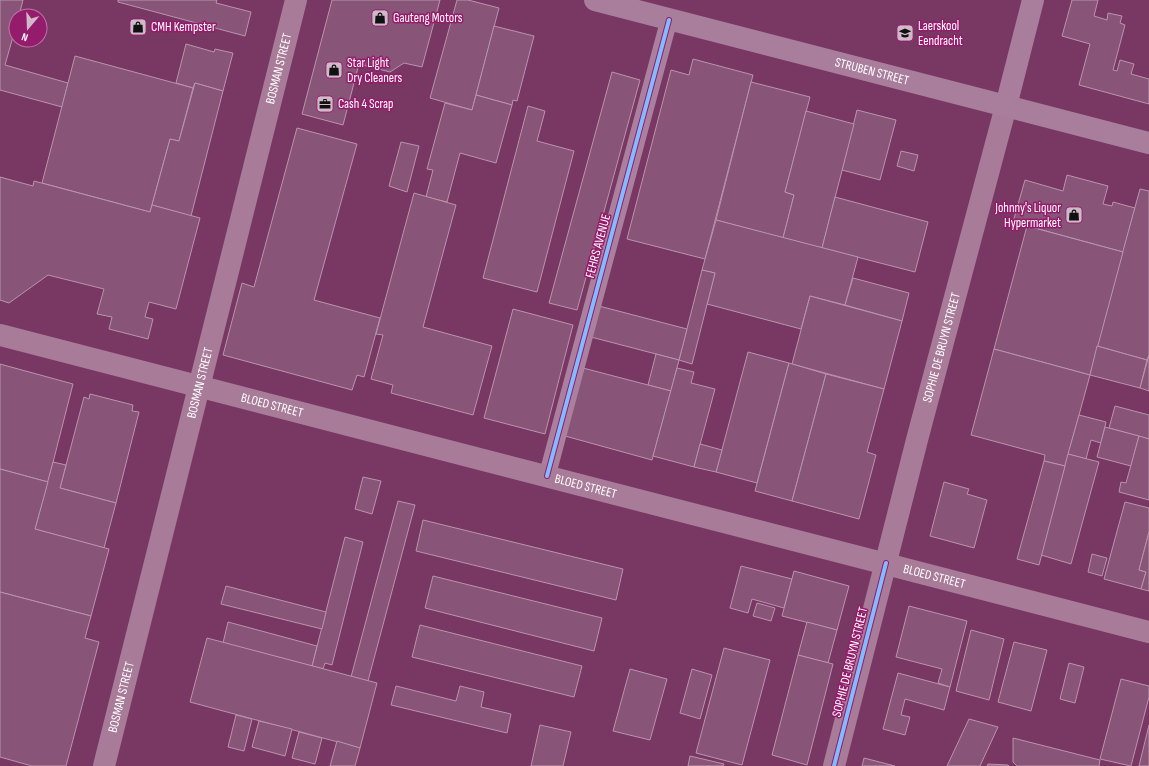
<svg xmlns="http://www.w3.org/2000/svg" width="1149" height="766" font-family="'Sofia Sans Condensed',sans-serif">
	<rect width="100%" height="100%" fill="#793763"/>
	<g fill="#885477" stroke="#ba94ad">
		<polygon points="0,0 23,0 19,16 16,16 16,26 5,65 68,83 62,107 0,90"/>
		<polygon points="118,0 217,0 216,3 251,12 245,36 118,2"/>
		<polygon points="332,0 440,0 422,67 404,63 390,72 359,64 343,125 302,114"/>
		<polygon points="457,0 468,0 499,8 472,110 430,98"/>
		<polygon points="1072,0 1098,0 1094,16 1107,20 1108,13 1122,16 1120,23 1125,25 1113,70 1117,71 1120,60 1134,64 1131,74 1149,79 1149,104 1079,85 1090,44 1062,36"/>
		<polygon points="494,26 534,36 517,101 513,100 512,105 476,95"/>
		<polygon points="186,44 214,52 215,49 233,53 223,91 195,83 193,88 176,83"/>
		<polygon points="75,56 193,88 179,141 170,139 150,212 42,183"/>
		<polygon points="693,59 753,75 705,259 627,239 671,70 689,75"/>
		<polygon points="612,72 640,80 577,310 549,303"/>
		<polygon points="751,82 810,97 785,192 794,195 783,238 716,220"/>
		<polygon points="195,83 223,91 191,216 152,205 170,139 179,141"/>
		<polygon points="476,95 512,105 496,163 460,153 447,202 426,197 433,170 427,169 445,103 472,110"/>
		<polygon points="528,106 545,111 537,141 574,151 537,292 483,278"/>
		<polygon points="857,110 896,120 880,180 842,170"/>
		<polygon points="806,111 854,124 822,248 783,238 794,195 785,192"/>
		<polygon points="297,128 357,144 314,300 380,318 364,377 357,375 352,390 223,355 242,283 254,287"/>
		<polygon points="401,142 419,146 407,192 389,186"/>
		<polygon points="901,151 918,155 914,171 897,166"/>
		<polygon points="1067,175 1108,186 1103,204 1112,206 1113,202 1135,208 1123,252 1013,222 1025,180 1063,191"/>
		<polygon points="0,177 33,186 34,181 150,212 152,205 200,218 176,309 149,302 145,317 153,319 148,339 109,329 112,317 97,314 104,289 48,275 9,303 0,300"/>
		<polygon points="1140,189 1149,191 1149,355 1147,360 1097,346"/>
		<polygon points="414,193 456,205 423,327 492,346 473,415 391,393 393,385 371,379 383,335 376,334"/>
		<polygon points="835,197 928,222 915,272 822,248"/>
		<polygon points="716,220 858,257 845,305 810,296 801,329 707,304 715,273 702,270"/>
		<polygon points="1027,226 1123,252 1090,375 994,349"/>
		<polygon points="702,270 715,273 692,364 679,360"/>
		<polygon points="853,278 909,293 902,321 845,305"/>
		<polygon points="810,296 902,321 884,389 792,364"/>
		<polygon points="599,306 687,329 679,360 591,337"/>
		<polygon points="513,309 573,325 545,434 484,418"/>
		<polygon points="1097,346 1147,360 1140,388 1090,375"/>
		<polygon points="994,349 1090,375 1065,466 1044,461 1045,455 971,435"/>
		<polygon points="748,352 789,363 757,483 716,472"/>
		<polygon points="656,354 679,360 671,391 648,385"/>
		<polygon points="1149,355 1149,391 1140,388"/>
		<polygon points="789,363 826,374 792,501 755,491"/>
		<polygon points="0,364 73,384 48,482 0,469"/>
		<polygon points="583,368 671,391 652,460 565,436"/>
		<polygon points="677,368 694,372 691,383 715,389 694,467 653,456"/>
		<polygon points="826,374 884,389 867,452 876,455 859,519 792,501"/>
		<polygon points="90,394 133,405 132,411 139,412 116,503 60,488 84,397 89,399"/>
		<polygon points="1115,406 1149,415 1149,439 1109,428"/>
		<polygon points="1079,415 1106,422 1101,443 1091,440 1086,459 1068,454"/>
		<polygon points="1105,427 1139,436 1131,466 1097,457"/>
		<polygon points="1139,436 1149,439 1149,500 1119,492 1121,482 1126,483"/>
		<polygon points="700,444 722,450 716,472 694,467"/>
		<polygon points="1068,454 1099,462 1071,564 1041,555"/>
		<polygon points="1044,461 1065,466 1039,565 1017,559"/>
		<polygon points="53,462 66,465 60,488 116,503 104,548 35,529"/>
		<polygon points="0,469 48,482 35,529 109,549 91,616 0,592"/>
		<polygon points="363,477 381,481 372,514 355,509"/>
		<polygon points="944,482 969,489 967,494 987,500 974,548 930,536"/>
		<polygon points="398,501 415,505 368,681 351,677"/>
		<polygon points="1125,502 1149,508 1149,532 1139,570 1146,572 1141,589 1104,579"/>
		<polygon points="423,520 623,569 616,600 416,551"/>
		<polygon points="1149,532 1149,591 1141,589 1146,572 1139,570"/>
		<polygon points="345,537 363,542 332,665 325,663 323,669 312,666"/>
		<polygon points="1092,554 1107,558 1102,576 1088,572"/>
		<polygon points="741,566 792,579 784,608 752,599 748,613 730,608"/>
		<polygon points="794,571 849,586 837,630 782,616"/>
		<polygon points="433,576 602,618 594,651 425,608"/>
		<polygon points="226,586 326,612 322,629 221,604"/>
		<polygon points="0,592 91,616 85,638 99,642 66,766 32,766 0,757"/>
		<polygon points="757,603 775,608 771,621 753,616"/>
		<polygon points="909,606 967,621 950,687 938,683 942,669 896,657"/>
		<polygon points="228,622 317,646 312,666 223,643"/>
		<polygon points="807,622 837,630 828,663 798,655"/>
		<polygon points="420,625 582,666 574,697 412,657"/>
		<polygon points="971,630 1004,639 989,700 956,691"/>
		<polygon points="207,638 377,683 360,748 190,702"/>
		<polygon points="1014,642 1047,650 1031,711 998,702"/>
		<polygon points="724,648 770,660 742,765 696,753"/>
		<polygon points="798,655 833,664 807,765 772,755"/>
		<polygon points="1069,663 1084,667 1075,703 1060,699"/>
		<polygon points="630,669 667,679 650,740 613,731"/>
		<polygon points="692,669 712,675 700,719 680,713"/>
		<polygon points="898,673 950,687 944,710 905,699 901,715 910,717 905,735 883,729"/>
		<polygon points="1121,679 1149,686 1149,697 1131,766 1100,759"/>
		<polygon points="396,686 456,701 460,686 484,692 481,707 511,714 507,733 391,705"/>
		<polygon points="236,715 252,719 244,751 228,747"/>
		<polygon points="969,719 998,727 980,766 947,766"/>
		<polygon points="259,721 292,729 285,756 252,747"/>
		<polygon points="540,725 571,732 563,766 531,766"/>
		<polygon points="1149,725 1149,766 1139,766"/>
		<polygon points="299,732 322,738 315,764 292,758"/>
		<polygon points="1013,738 1100,760 1099,766 1017,766 1013,762"/>
		<polygon points="337,741 360,748 355,766 330,766"/>
		<polygon points="690,756 724,764 723,766 688,766"/>
		<polygon points="864,758 895,766 862,766"/>
		<polygon points="988,764 1008,765 1009,766 987,766"/>
	</g>
	<g fill="none" stroke-linecap="round" stroke-linejoin="round">
		<polyline stroke="#ab809e" stroke-width="17" points="547,476 669,20"/>
		<g stroke="#a87b99" stroke-width="22">
			<path id="s1" d="M 0,335 L 1149,632"/>
			<path id="s2" d="M 104,766 L 296,0"/>
			<path id="s3" d="M 834,766 L 918,436 L 1006,106"/>
		</g>
		<g stroke="#a97e9c" stroke-width="22">
			<path id="s4" d="M 595,0 L 1149,143"/>
			<polyline points="1006,106 1033,0"/>
		</g>
		<g stroke="#951b6c" stroke-width="6">
			<g id="cycleway">
				<polyline points="547,476 669,20"/>
				<polyline points="834,766 886,563"/>
			</g>
		</g>
		<use href="#cycleway" stroke="#80bcff" stroke-width="4"/>
	</g>
	<defs>
		<g id="shop-square" transform="scale(0.9)"><rect x="-9" y="-9" width="18" height="18" rx="4" fill="#d0b9c8" stroke="#951b6c"/><path d="M-5-2.5h2.3a2.7 3.5 0 0 1 5.4 0H5L5.5 6h-11ZM-1.5-2.5h3a1.5 2.3 0 0 0-3 0Z" fill="#111"/></g>
		<g id="school-square" transform="scale(0.9)"><rect x="-9" y="-9" width="18" height="18" rx="4" fill="#d0b9c8" stroke="#951b6c"/><path d="M0-5L7-2L0 1L-7-2ZM-4 1L0 2.5L4 1V4Q0 6-4 4Z" fill="#111"/></g>
		<g id="office-square" transform="scale(0.9)"><rect x="-9" y="-9" width="18" height="18" rx="4" fill="#d0b9c8" stroke="#951b6c"/><path d="M-6-3h4V-5.5h4V-3h4V5H-6ZM-1-4.5V-3h2v-1.5ZM-6 0V1H6V0Z" fill="#111"/></g>
	</defs>
	<g fill-rule="evenodd">
		<use href="#shop-square" x="380" y="18"/>
		<use href="#shop-square" x="138" y="27"/>
		<use href="#school-square" x="905" y="33"/>
		<use href="#shop-square" x="334" y="70"/>
		<use href="#office-square" x="325" y="104"/>
		<use href="#shop-square" x="1074" y="215"/>
	</g>
	<g text-anchor="middle" dominant-baseline="central" stroke-width="3" stroke-linejoin="round" paint-order="stroke">
		<g font-size="13" fill="#fff" stroke="#951b6c" text-anchor="start">
			<text x="393" y="18">Gauteng Motors</text>
			<text x="918" y="26">Laerskool<tspan x="918" dy="15">Eendracht</tspan></text>
			<text x="151" y="27">CMH Kempster</text>
			<text x="347" y="63">Star Light<tspan x="347" dy="15">Dry Cleaners</tspan></text>
			<text x="338" y="104">Cash 4 Scrap</text>
			<text x="1061" y="208" text-anchor="end">Johnny's Liquor<tspan x="1061" dy="15">Hypermarket</tspan></text>
		</g>
		<g font-size="13" fill="#fff" stroke="#951b6c">
			<text stroke="none"><textPath href="#s2" startOffset="719">BOSMAN STREET</textPath></text>
			<text stroke="none"><textPath href="#s4" startOffset="286">STRUBEN STREET</textPath></text>
			<text transform="translate(598 246) rotate(-75)">FEHRS AVENUE</text>
			<text stroke="none"><textPath href="#s3" startOffset="432">SOPHIE DE BRUYN STREET</textPath></text>
			<text stroke="none"><textPath href="#s2" startOffset="395">BOSMAN STREET</textPath></text>
			<text stroke="none"><textPath href="#s1" startOffset="281">BLOED STREET</textPath></text>
			<text stroke="none"><textPath href="#s1" startOffset="605">BLOED STREET</textPath></text>
			<text stroke="none"><textPath href="#s1" startOffset="965">BLOED STREET</textPath></text>
			<text transform="translate(850 662) rotate(-76)">SOPHIE DE BRUYN STREET</text>
			<text stroke="none"><textPath href="#s2" startOffset="71">BOSMAN STREET</textPath></text>
		</g>
	</g>
	<g transform="translate(28 28) rotate(199)"><circle r="19" fill="#951b6c" stroke="#bf76a7"/>
	<path d="M0-3L7 15L0 10L-7 15Z" fill="#d0b9c8"/>
	<text y="-6" font-size="11" font-weight="bold" text-anchor="middle" fill="#ffffff">N</text>
	</g>
</svg>
